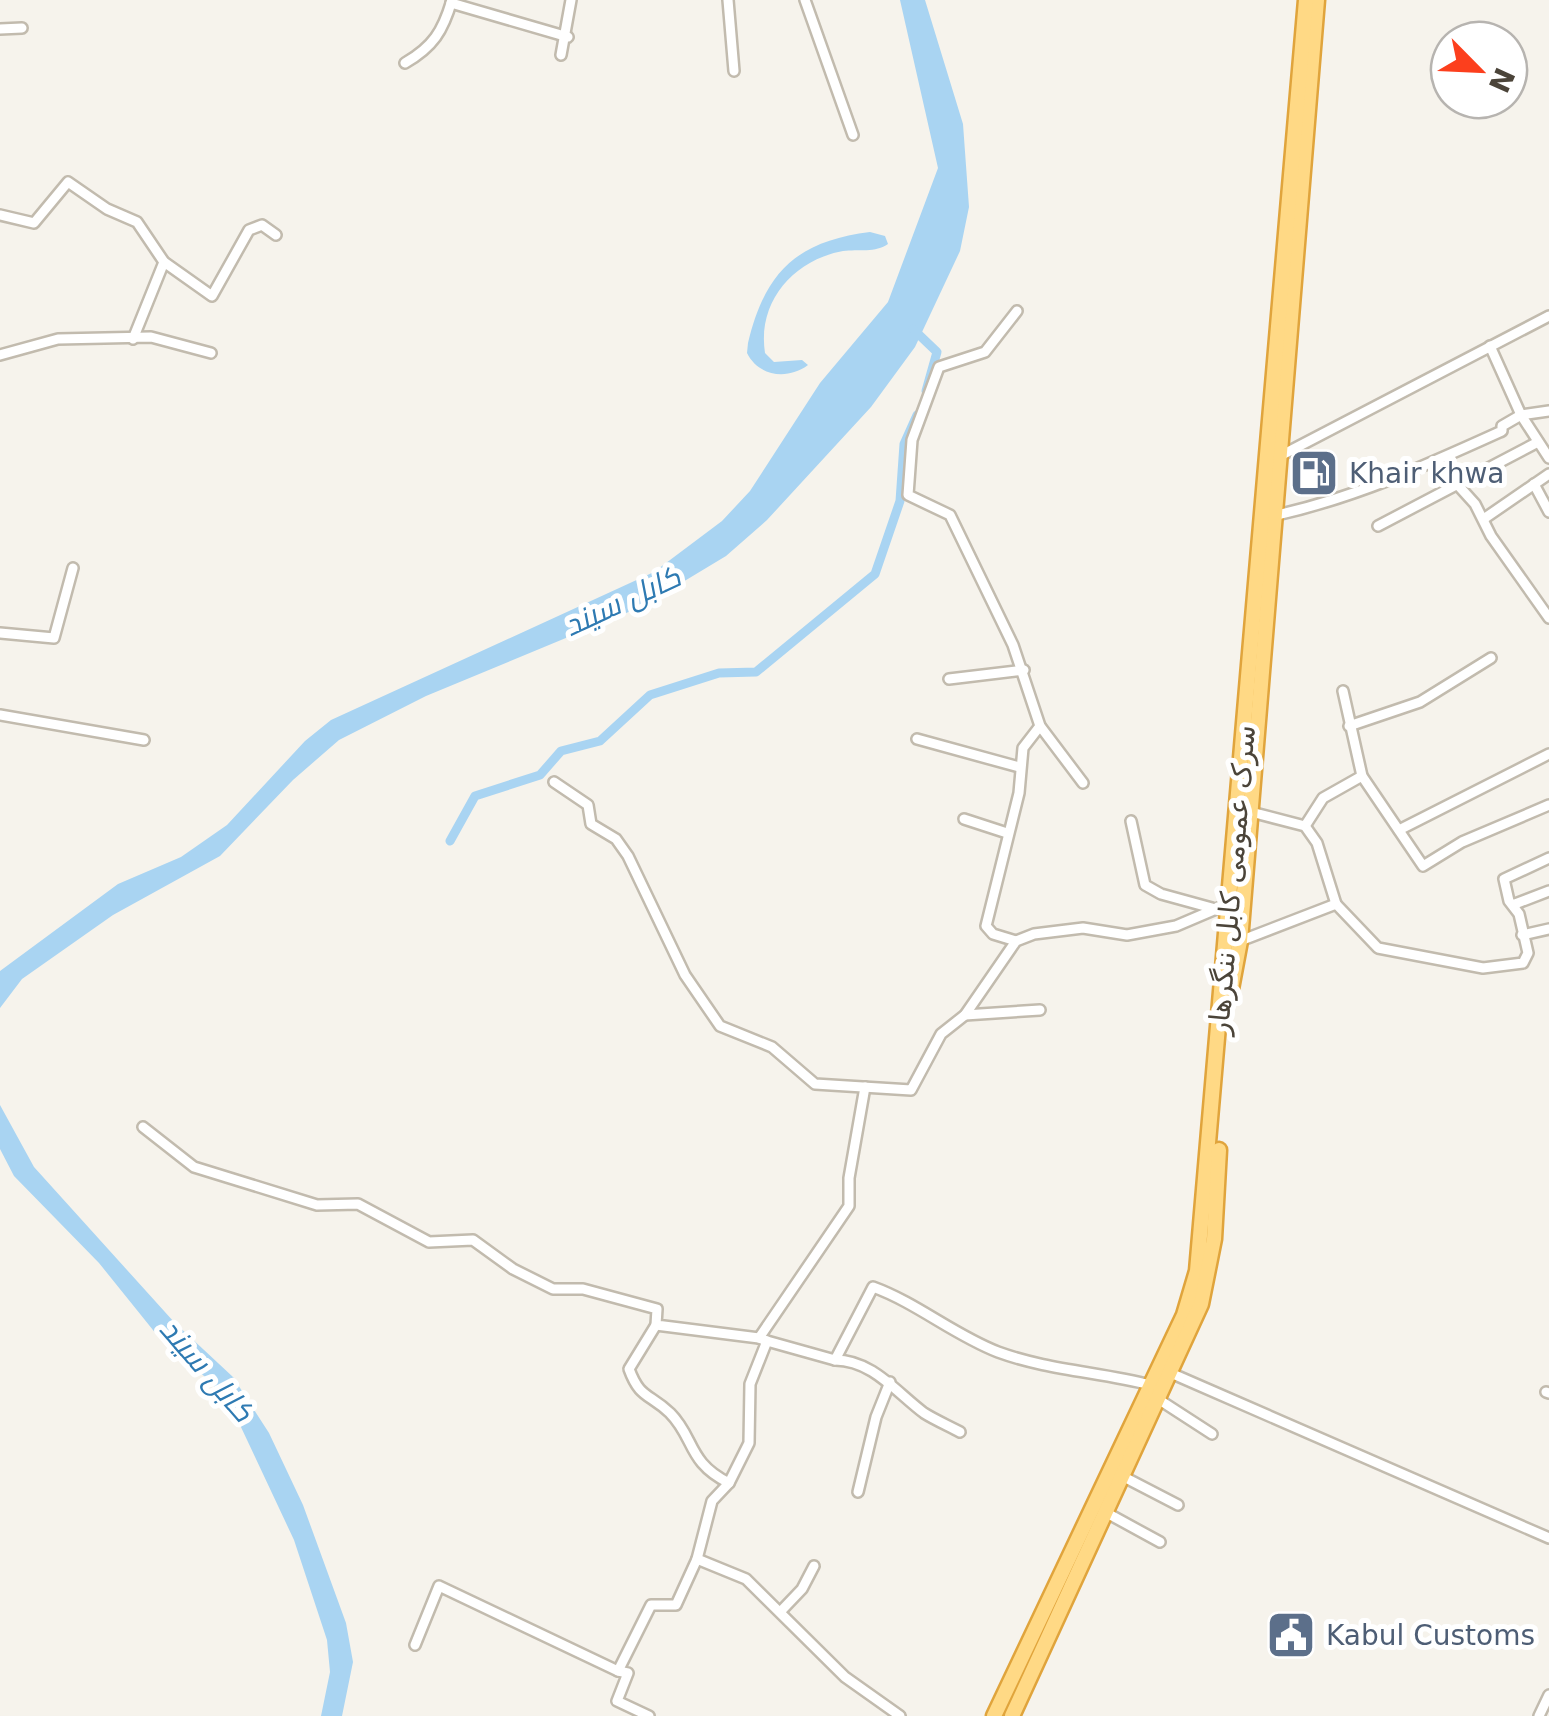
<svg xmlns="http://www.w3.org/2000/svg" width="1549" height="1716" font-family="'DejaVu Sans',Cairo,sans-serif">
	<rect width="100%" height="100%" fill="#f6f3ec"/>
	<g fill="#a9d4f2">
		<polygon points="900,0 925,0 963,124 969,207 960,251 915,347 871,407 767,520 726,556 643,606 426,696 339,740 293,780 220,856 113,915 22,979 0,1008 0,971 118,884 181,857 227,825 305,741 331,720 654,572 722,521 750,491 820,383 888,302 938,168"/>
		<path d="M 870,232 L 885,236 L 888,244 C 876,253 858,249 843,251 C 794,260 757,301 765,353 L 774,362 L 802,360 L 808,365 C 788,380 759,377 747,353 L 748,343 C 765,271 798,241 870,232 Z"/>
		<polygon points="0,1105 34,1167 174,1322 233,1377 269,1433 303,1505 346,1623 353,1662 342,1716 321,1716 330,1672 327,1640 294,1540 240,1425 212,1383 157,1335 99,1263 14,1176 0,1149"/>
	</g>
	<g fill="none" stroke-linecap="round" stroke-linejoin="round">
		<g stroke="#a9d4f2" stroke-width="9">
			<polyline points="913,329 937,352 926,391"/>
			<polyline points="450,841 475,796 540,775 561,751 600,741 650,695 719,673 756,672 875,574 900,501 904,444 917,415"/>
		</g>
		<g stroke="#c2bbae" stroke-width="14">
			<g id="minor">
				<polyline points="728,0 734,71"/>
				<polyline points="805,0 853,135"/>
				<polyline points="451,3 568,37"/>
				<polyline points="0,29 22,28"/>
				<polyline points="561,55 571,0"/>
				<path d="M 405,63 C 433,47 443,31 452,0"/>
				<polyline points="0,215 34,223 68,182 107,209 137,222 164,262 212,296 249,230 262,225 276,235"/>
				<polyline points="1017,311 985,352 939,367 912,440 908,495 950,515 1013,645 1040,726 1083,783"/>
				<polyline points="133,339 164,262"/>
				<polyline points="1490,346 1521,415 1549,458"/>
				<polyline points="0,355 58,339 151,337 211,353"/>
				<polyline points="1282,455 1549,316"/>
				<polyline points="1437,462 1475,504 1491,536 1549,618"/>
				<polyline points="1534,484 1549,512"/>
				<path d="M 1277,515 C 1357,497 1427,465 1502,431 L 1502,426 L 1521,415 L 1549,411"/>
				<polyline points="1485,518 1549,474"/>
				<polyline points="1378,526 1538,442"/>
				<polyline points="0,633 54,638 73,568"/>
				<polyline points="949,679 1024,670"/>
				<polyline points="1343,691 1362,776 1423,866 1462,842 1549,805"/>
				<polyline points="0,715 144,740"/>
				<polyline points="1349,726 1420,702 1491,658"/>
				<polyline points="917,739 1019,767"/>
				<polyline points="554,782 588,805 591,824 616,839 628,856 685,975 720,1026 772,1047 815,1084 911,1090 941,1034 965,1015 1016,941 1034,934 1083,928 1127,935 1176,926 1230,903"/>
				<polyline points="1251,812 1305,826 1317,843 1336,904"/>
				<polyline points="964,819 1007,833"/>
				<polyline points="1131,821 1145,885 1161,894 1212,908"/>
				<polyline points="1305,826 1323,798 1362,776"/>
				<polyline points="1399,830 1549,754"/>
				<polyline points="1515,904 1549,891"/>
				<polyline points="1522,935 1549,929"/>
				<polyline points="1016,941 993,934 986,926 1019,793 1023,748 1040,726"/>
				<polyline points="1240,941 1336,904 1378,948 1483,968 1523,963 1528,953 1519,914 1509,901 1504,879 1549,858"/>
				<polyline points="965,1015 1040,1010"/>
				<polyline points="143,1127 194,1167 317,1205 358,1204 429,1242 473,1240 513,1269 553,1289 583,1289 657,1309 656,1325 759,1338"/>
				<path d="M 656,1325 L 629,1369 C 640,1399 649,1393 670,1413 C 695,1438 687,1462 729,1483"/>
				<path d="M 767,1341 L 835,1360 L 873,1287 C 917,1303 954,1335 998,1352 C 1047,1370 1100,1372 1151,1385"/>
				<path d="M 835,1360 C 872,1360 896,1392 924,1413 C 935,1420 949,1426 960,1432"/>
				<polyline points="1166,1371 1549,1538"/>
				<polyline points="1546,1392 1549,1393"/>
				<polyline points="1158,1399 1212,1434"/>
				<polyline points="1122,1476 1178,1505"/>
				<polyline points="858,1492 876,1417 890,1382"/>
				<polyline points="1105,1512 1160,1542"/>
				<polyline points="697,1559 746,1579 845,1677 900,1716"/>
				<polyline points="781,1611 802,1589 814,1566"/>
				<polyline points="415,1645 439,1586 618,1671"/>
				<polyline points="649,1716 617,1701 628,1673 618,1671 651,1605 676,1605 697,1559 712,1501 729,1483 749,1443 750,1384 767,1341 759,1338 849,1206 849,1178 865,1087"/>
				<polyline points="1539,1716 1549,1695"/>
			</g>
		</g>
		<g stroke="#e0a43c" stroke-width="19">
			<g id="trunk">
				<polyline points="1231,989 1240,941 1317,0"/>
				<polyline points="994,1716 1184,1315 1197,1271 1306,0"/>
				<polyline points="1012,1716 1201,1304 1214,1239 1219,1150"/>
			</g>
		</g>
		<use href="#minor" stroke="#fff" stroke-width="9"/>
		<use href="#trunk" stroke="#ffd985" stroke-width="14"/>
	</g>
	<defs>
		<g id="fuel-square" transform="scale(2.5)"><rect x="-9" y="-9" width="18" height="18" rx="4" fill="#5c6f8a" stroke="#fff"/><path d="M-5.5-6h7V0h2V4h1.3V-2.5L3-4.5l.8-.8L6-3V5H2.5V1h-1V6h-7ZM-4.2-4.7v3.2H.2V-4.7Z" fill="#fff"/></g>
		<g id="civic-square" transform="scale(2.5)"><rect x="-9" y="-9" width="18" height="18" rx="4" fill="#5c6f8a" stroke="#fff"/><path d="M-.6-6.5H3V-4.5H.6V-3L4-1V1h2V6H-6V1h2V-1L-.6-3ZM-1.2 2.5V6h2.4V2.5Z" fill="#fff"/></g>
	</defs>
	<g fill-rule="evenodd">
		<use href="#fuel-square" x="1314" y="473"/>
		<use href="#civic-square" x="1291" y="1635"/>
	</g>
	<g text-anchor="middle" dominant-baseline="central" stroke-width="10" stroke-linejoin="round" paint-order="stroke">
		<g font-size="28" fill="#4e5e75" stroke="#fff" text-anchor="start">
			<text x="1349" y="473">Khair khwa</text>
			<text x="1326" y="1635">Kabul Customs</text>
		</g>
		<g font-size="28" fill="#4b4439" stroke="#fff">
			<text transform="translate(1232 880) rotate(-85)">سرک عمومی کابل ننگرهار</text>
		</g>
		<g font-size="30" font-style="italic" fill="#2e7ab2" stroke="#fff">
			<text transform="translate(622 601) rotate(-25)">کابل سيند</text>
			<text transform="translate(207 1370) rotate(49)">کابل سيند</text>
		</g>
	</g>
	<g transform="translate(1479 70) rotate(114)"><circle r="48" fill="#ffffff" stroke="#b7b4b0" stroke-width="2.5"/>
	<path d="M0-8L18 38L0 25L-18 38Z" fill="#fc3f1d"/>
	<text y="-15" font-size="28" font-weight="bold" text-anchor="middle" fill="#4b4439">N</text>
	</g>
</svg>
